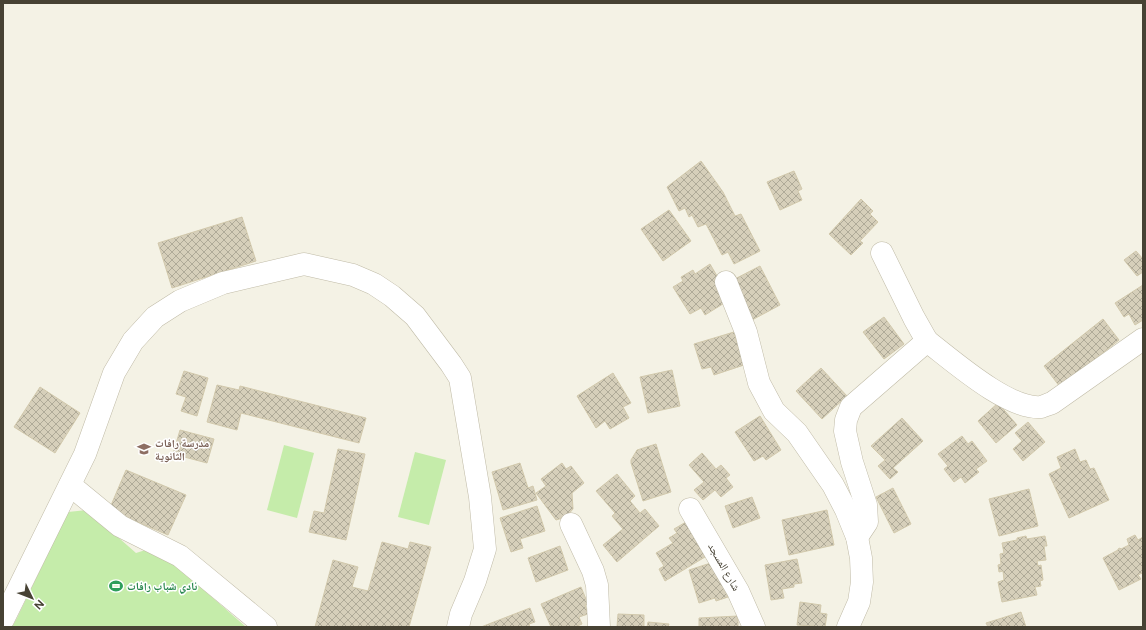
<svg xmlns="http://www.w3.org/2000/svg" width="1146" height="630" font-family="Figtree,'Noto Naskh Arabic',sans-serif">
	<defs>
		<pattern id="building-cross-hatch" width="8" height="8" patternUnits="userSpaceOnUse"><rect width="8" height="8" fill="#d6cfba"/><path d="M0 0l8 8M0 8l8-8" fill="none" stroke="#afaa98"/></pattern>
	</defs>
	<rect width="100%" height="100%" fill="#f4f2e5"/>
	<g fill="#c5ecaa">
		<polygon points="284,445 314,453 297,518 267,510"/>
		<polygon points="415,452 446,460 429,525 398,517"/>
		<polygon points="87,510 136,553 155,547 246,627 12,627 17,618 68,512"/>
	</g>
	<g fill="url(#building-cross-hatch)" stroke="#d2c9ac">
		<polygon points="701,161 723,192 735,216 741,214 760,251 734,264 728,252 722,255 706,224 698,227 692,215 689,217 685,208 679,211 667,187"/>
		<polygon points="794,171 802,189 798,191 802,200 780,210 767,182"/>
		<polygon points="861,199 873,211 870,214 878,222 860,241 863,243 851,255 829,234"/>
		<polygon points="669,210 691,241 663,261 641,229"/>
		<polygon points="242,217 256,261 172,288 158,243"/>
		<polygon points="1136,251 1143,259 1143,272 1137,276 1124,260"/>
		<polygon points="710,264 720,281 715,284 726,302 705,315 701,308 690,314 673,287 683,281 681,277 693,270 695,274"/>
		<polygon points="760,266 780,305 752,320 731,281"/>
		<polygon points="1143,285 1143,320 1135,325 1129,314 1124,317 1115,303"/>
		<polygon points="884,317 904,344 884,359 863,332"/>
		<polygon points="1103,319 1119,340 1060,387 1044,366"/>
		<polygon points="734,332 744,365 714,375 711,367 702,369 694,344"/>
		<polygon points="821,368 847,396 822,419 796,391"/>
		<polygon points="672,370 680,406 648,413 640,377"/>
		<polygon points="184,371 208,378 197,416 181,411 186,397 176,394"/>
		<polygon points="613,373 631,403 623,407 629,418 610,429 605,421 596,428 577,396"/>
		<polygon points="217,385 239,390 240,386 366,418 359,443 241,413 237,430 207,422"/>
		<polygon points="40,387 80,413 55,453 14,427"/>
		<polygon points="998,403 1017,425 996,443 978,421"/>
		<polygon points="760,416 781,450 766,460 763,456 754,461 735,432"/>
		<polygon points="902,418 923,441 893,468 898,472 890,479 878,466 885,460 871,446"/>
		<polygon points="1028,422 1045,442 1023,461 1013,449 1022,441 1015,433"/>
		<polygon points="180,430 214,439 207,463 173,454"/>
		<polygon points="962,436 968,444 972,441 987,461 976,469 979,472 965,483 961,477 954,482 944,469 948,466 938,454"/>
		<polygon points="656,444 671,492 643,501 631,463 631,460 637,450"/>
		<polygon points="338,449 365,454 346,540 309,532 314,511 324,513"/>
		<polygon points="1075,449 1080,462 1086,460 1090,469 1094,468 1109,500 1069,518 1049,474 1061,468 1057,457"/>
		<polygon points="702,453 716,469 721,465 730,475 726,478 733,487 721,497 715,490 703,500 694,490 704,482 689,465"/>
		<polygon points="520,463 528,488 533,486 537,500 503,510 492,472"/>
		<polygon points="562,463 566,469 571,466 584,483 572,493 573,509 566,517 556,520 536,493 546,486 541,479"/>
		<polygon points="126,470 186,495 168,535 109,510"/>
		<polygon points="617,474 635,496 630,501 640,513 645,509 659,526 617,562 603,545 623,529 612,516 615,513 596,491"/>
		<polygon points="893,488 911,524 894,533 876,497"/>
		<polygon points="1029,489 1038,526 999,536 989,499"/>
		<polygon points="752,497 760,518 733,528 725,506"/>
		<polygon points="537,506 545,531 520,539 523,548 511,552 500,518"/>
		<polygon points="827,510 834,545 789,555 782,520"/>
		<polygon points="686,522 710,554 665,581 659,569 664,566 656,553 673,543 669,538 677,533 674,529"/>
		<polygon points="1135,535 1138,540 1143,537 1143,575 1142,573 1138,575 1141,579 1119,590 1103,558 1118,550 1118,549 1120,548 1121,549 1129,545 1127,539"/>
		<polygon points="1026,536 1027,539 1045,536 1047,546 1044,546 1046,560 1037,561 1038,566 1041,565 1043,580 1040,581 1041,586 1035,587 1037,595 1002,602 998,582 1004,580 1003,571 999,572 998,565 1001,564 1000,554 1004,553 1002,543 1017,540 1017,538"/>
		<polygon points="382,542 408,549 410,542 431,547 409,627 315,627 333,560 358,567 352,587 368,591"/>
		<polygon points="560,546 568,570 536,582 528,558"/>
		<polygon points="797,559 802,583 794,584 794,587 782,589 784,598 771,600 765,565"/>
		<polygon points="717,561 728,597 716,601 715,598 699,603 689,570"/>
		<polygon points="581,587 588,604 585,605 588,614 579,617 582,624 575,627 551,627 541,604"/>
		<polygon points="800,602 821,605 820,613 827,614 825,627 797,625"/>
		<polygon points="530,608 535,622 529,624 530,627 481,627"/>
		<polygon points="1021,612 1026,627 988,627 986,623"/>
		<polygon points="618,614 644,615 644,627 617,627"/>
		<polygon points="738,616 738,627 699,627 699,618"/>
		<polygon points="648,622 669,624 668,627 647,627"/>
	</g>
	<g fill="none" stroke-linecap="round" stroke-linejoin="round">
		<g stroke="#c0bba7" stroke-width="23">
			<g id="minor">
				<polyline points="882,253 914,318 927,341"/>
				<polyline points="726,282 746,332 759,383 774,411 797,433 833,485 846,510 857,537 861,558 862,582 859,602 848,627"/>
				<polyline points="70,485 120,526 180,556 266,627"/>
				<polyline points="690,509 738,591 754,627"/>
				<polyline points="571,524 593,571 597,585 599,627"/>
				<path d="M 857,537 L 867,522 L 866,505 L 852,462 L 845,431 L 846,420 L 851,407 L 927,341 C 952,360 1008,410 1041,407 C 1044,406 1049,404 1052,403 L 1143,339"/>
				<polyline points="3,620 85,454 114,373 133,341 155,317 180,301 223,283 304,264 353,275 374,284 392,296 415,316 451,364 460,378 480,497 485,549 475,581 461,614 458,627"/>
			</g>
		</g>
		<use href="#minor" stroke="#fff" stroke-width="22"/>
	</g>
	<defs>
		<g id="school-bare" transform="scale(1.08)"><path d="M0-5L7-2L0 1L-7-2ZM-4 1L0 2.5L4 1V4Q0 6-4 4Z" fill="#8d6e63" stroke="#fff" stroke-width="2.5" paint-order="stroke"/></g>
		<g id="stadium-bare" transform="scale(1.08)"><path d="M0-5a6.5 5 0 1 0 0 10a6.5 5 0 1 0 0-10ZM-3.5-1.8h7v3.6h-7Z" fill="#2e9e5b" stroke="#fff" stroke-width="2.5" paint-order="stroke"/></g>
	</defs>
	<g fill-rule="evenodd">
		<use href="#school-bare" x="144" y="449"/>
		<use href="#stadium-bare" x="116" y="586"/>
	</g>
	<g text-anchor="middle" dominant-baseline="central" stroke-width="3" stroke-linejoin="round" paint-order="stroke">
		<g font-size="11" font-weight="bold" fill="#785e54" stroke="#fff" text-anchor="start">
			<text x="155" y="443">مدرسة رافات<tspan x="155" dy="13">الثانوية</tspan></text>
		</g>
		<g font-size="11" fill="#474234" stroke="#fff">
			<text transform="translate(724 567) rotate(60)">شارع المسجد</text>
		</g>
		<g font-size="11" font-weight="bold" fill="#27864d" stroke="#fff" text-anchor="start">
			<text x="127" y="586">نادي شباب رافات</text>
		</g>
	</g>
	<rect width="1146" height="630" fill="none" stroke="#474234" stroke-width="8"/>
	<g transform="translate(32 598) rotate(133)" stroke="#ffffff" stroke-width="3" paint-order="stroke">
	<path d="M0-3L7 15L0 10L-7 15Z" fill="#474234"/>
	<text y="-6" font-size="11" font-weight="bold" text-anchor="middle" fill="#474234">N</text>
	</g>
</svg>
